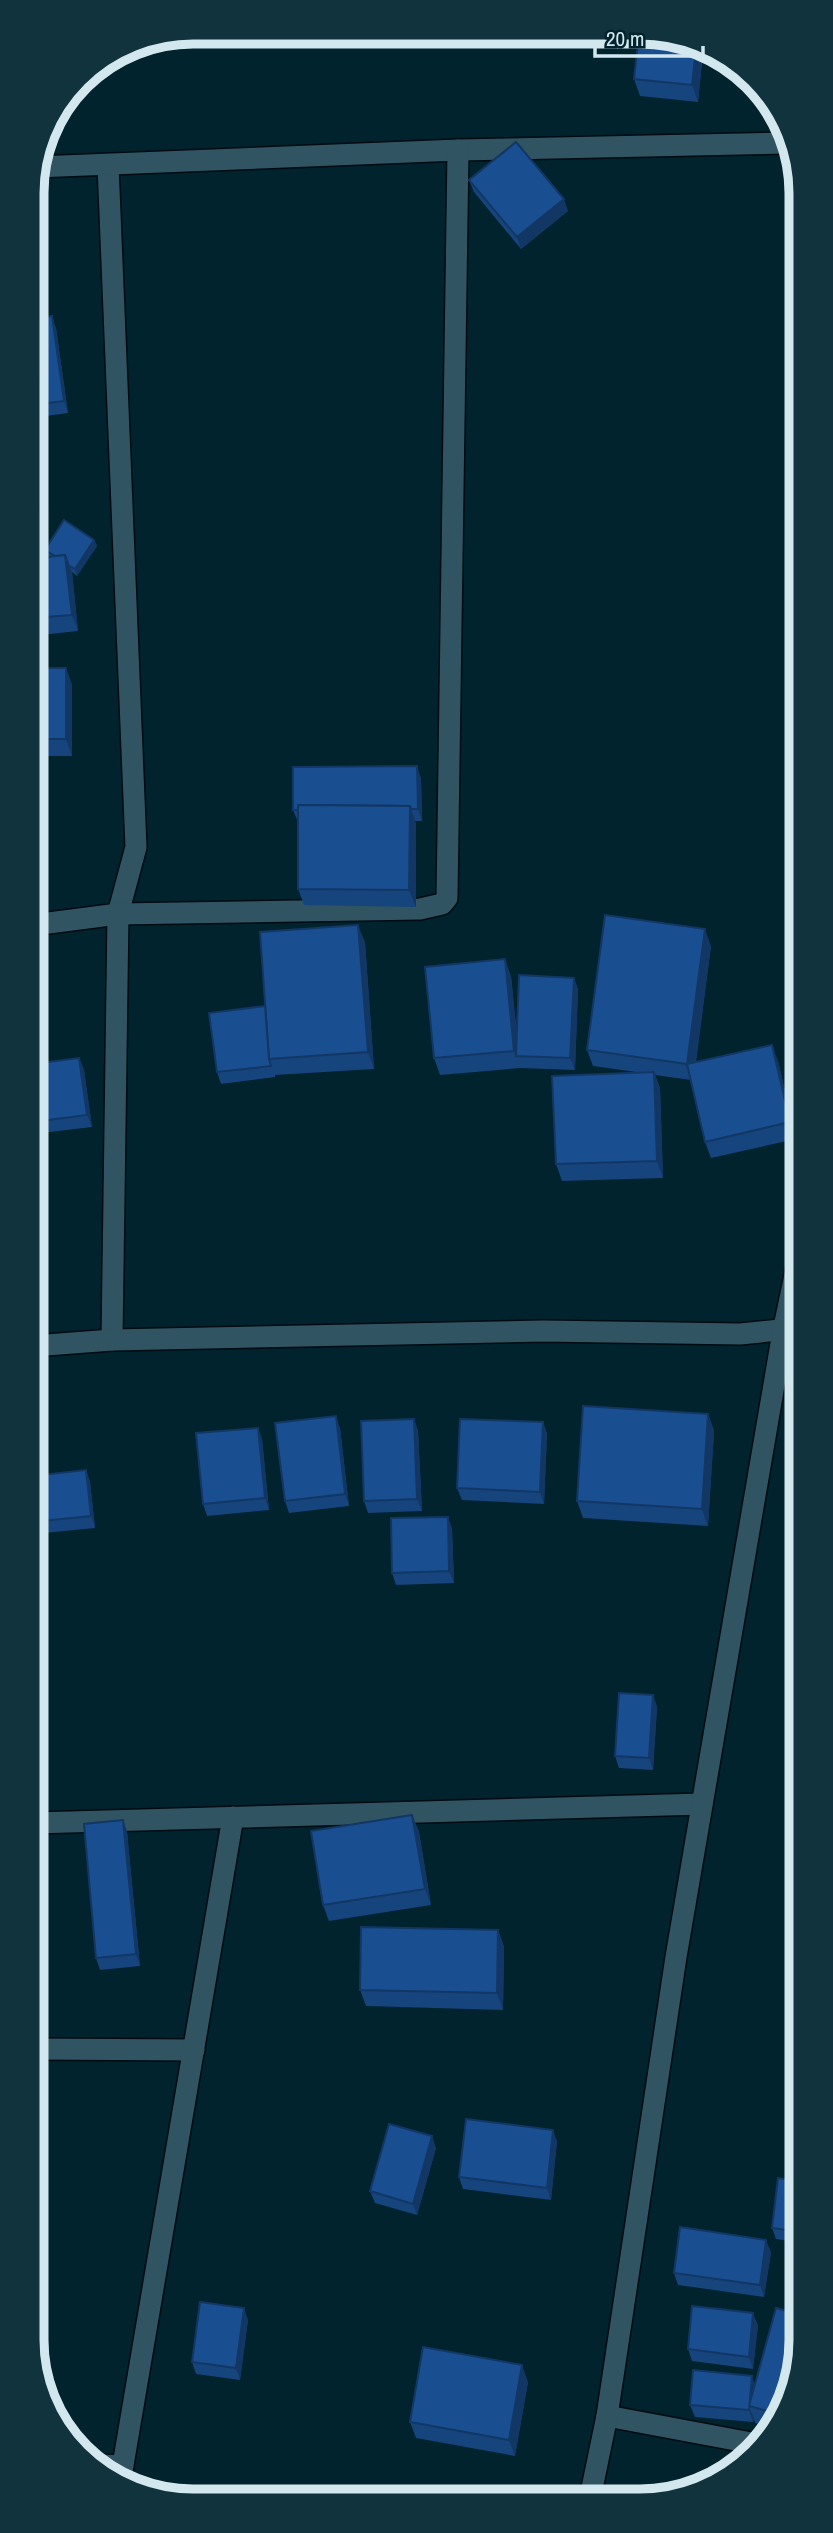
<svg xmlns="http://www.w3.org/2000/svg" width="833" height="2533" font-family="'Archivo Narrow',sans-serif">
	<rect width="100%" height="100%" fill="#00232e"/>
	<g fill="none" stroke-linecap="round" stroke-linejoin="round">
		<g stroke="#000b11" stroke-width="24">
			<g id="minor">
				<polyline points="108,165 136,847 118,914 112,1340"/>
				<polyline points="36,167 458,150 789,143"/>
				<polyline points="33,925 118,914 420,909 442,904 447,898 458,150"/>
				<polyline points="33,1346 112,1340 543,1331 740,1334 800,1328"/>
				<polyline points="34,1823 702,1804"/>
				<polyline points="34,2049 194,2050"/>
				<polyline points="607,2416 762,2445"/>
				<polyline points="100,2465 123,2466"/>
				<polyline points="121,2477 233,1817"/>
				<polyline points="590,2498 607,2416 676,1957 783,1332 800,1251"/>
			</g>
		</g>
		<use href="#minor" stroke="#305461" stroke-width="21"/>
	</g>
	<g fill="#16447c">
		<polygon points="193,32 230,32 230,37 169,36"/>
		<polygon points="672,35 703,52 698,102 640,96 634,79"/>
		<polygon points="469,180 568,211 521,249 474,192"/>
		<polygon points="32,319 56,328 68,413 32,418"/>
		<polygon points="94,540 97,546 77,576 72,572 78,631 32,636 32,559 48,557 45,550"/>
		<polygon points="32,668 72,684 72,756 33,756"/>
		<polygon points="421,778 422,821 415,821 416,907 304,905 298,889 298,822 293,810"/>
		<polygon points="365,942 374,1069 275,1075 275,1077 221,1084 217,1072 265,1006"/>
		<polygon points="711,946 696,1062 778,1061 796,1139 711,1158 705,1142 691,1080 655,1075 660,1088 663,1178 562,1181 556,1164 636,1072 593,1066 587,1050"/>
		<polygon points="511,976 517,1035 574,978 578,990 575,1070 520,1068 440,1075 434,1058"/>
		<polygon points="33,984 36,993 47,1045 33,1048"/>
		<polygon points="79,1058 84,1070 92,1127 33,1134 33,1064"/>
		<polygon points="708,1414 714,1431 708,1526 583,1518 577,1501"/>
		<polygon points="414,1419 418,1431 422,1511 368,1513 364,1501"/>
		<polygon points="543,1422 547,1434 544,1504 462,1500 457,1488"/>
		<polygon points="340,1428 349,1506 289,1513 285,1501"/>
		<polygon points="262,1439 269,1510 207,1516 203,1504"/>
		<polygon points="86,1470 90,1482 95,1528 34,1534 33,1476"/>
		<polygon points="448,1517 452,1529 454,1583 396,1585 392,1573"/>
		<polygon points="34,1599 47,1716 34,1717"/>
		<polygon points="653,1695 657,1707 653,1770 619,1768 615,1756"/>
		<polygon points="412,1815 419,1832 431,1905 329,1921 323,1905"/>
		<polygon points="123,1820 127,1832 140,1966 100,1970 96,1958"/>
		<polygon points="498,1930 504,1947 503,2010 366,2006 360,1990"/>
		<polygon points="557,2141 551,2200 463,2189 459,2177"/>
		<polygon points="436,2148 417,2215 375,2203 370,2191"/>
		<polygon points="801,2182 801,2243 776,2239 772,2228"/>
		<polygon points="771,2252 764,2297 678,2285 674,2273"/>
		<polygon points="248,2320 240,2380 196,2374 192,2362"/>
		<polygon points="758,2325 753,2369 692,2361 688,2349"/>
		<polygon points="801,2350 770,2427 755,2423 754,2419 753,2422 695,2417 690,2405 755,2384"/>
		<polygon points="528,2382 515,2456 416,2438 410,2422"/>
	</g>
	<g fill="#123765">
		<polygon points="696,48 703,52 698,102 692,85"/>
		<polygon points="564,199 568,211 521,249 517,237"/>
		<polygon points="52,316 56,328 68,413 64,401"/>
		<polygon points="94,540 97,546 77,576 75,569"/>
		<polygon points="65,555 72,572 78,631 72,615"/>
		<polygon points="66,668 72,684 72,756 66,739"/>
		<polygon points="417,766 421,778 422,821 418,809"/>
		<polygon points="410,806 416,823 416,907 409,890"/>
		<polygon points="358,925 365,942 374,1069 368,1052"/>
		<polygon points="705,929 711,946 693,1081 687,1064"/>
		<polygon points="505,959 511,976 519,1056 516,1056 514,1051"/>
		<polygon points="574,978 578,990 575,1070 570,1058"/>
		<polygon points="33,984 36,993 47,1045 43,1033"/>
		<polygon points="772,1045 778,1061 796,1139 790,1122"/>
		<polygon points="79,1058 84,1070 92,1127 87,1115"/>
		<polygon points="654,1072 660,1088 663,1178 657,1161"/>
		<polygon points="708,1414 714,1431 708,1526 702,1509"/>
		<polygon points="336,1416 340,1428 349,1506 345,1494"/>
		<polygon points="414,1419 418,1431 422,1511 417,1499"/>
		<polygon points="543,1422 547,1434 544,1504 540,1492"/>
		<polygon points="258,1428 262,1439 269,1510 265,1498"/>
		<polygon points="86,1470 90,1482 95,1528 91,1516"/>
		<polygon points="448,1517 452,1529 454,1583 449,1571"/>
		<polygon points="34,1599 47,1716 41,1699 34,1634"/>
		<polygon points="653,1695 657,1707 653,1770 649,1758"/>
		<polygon points="412,1815 419,1832 431,1905 425,1889"/>
		<polygon points="123,1820 127,1832 140,1966 136,1954"/>
		<polygon points="498,1930 504,1947 503,2010 497,1993"/>
		<polygon points="553,2130 557,2141 551,2200 547,2188"/>
		<polygon points="432,2136 436,2148 417,2215 413,2204"/>
		<polygon points="766,2240 771,2252 764,2297 760,2285"/>
		<polygon points="244,2308 248,2320 240,2380 236,2368"/>
		<polygon points="753,2313 758,2325 753,2369 749,2357"/>
		<polygon points="522,2365 528,2382 515,2456 509,2440"/>
		<polygon points="752,2376 756,2388 749,2406"/>
		<polygon points="749,2407 754,2418 753,2422 749,2410"/>
	</g>
	<g fill="#194f90" stroke="#123765" stroke-width="2">
		<polygon points="639,34 672,35 696,48 692,85 634,79"/>
		<polygon points="516,142 564,199 517,237 469,180"/>
		<polygon points="52,316 64,401 32,405 32,319"/>
		<polygon points="64,520 94,540 75,569 69,566 65,555 55,556 45,550"/>
		<polygon points="65,555 72,615 32,618 32,559"/>
		<polygon points="32,668 66,668 66,739 33,739"/>
		<polygon points="417,766 418,809 411,809 410,806 298,805 298,810 293,810 293,767"/>
		<polygon points="298,805 410,806 409,890 298,889"/>
		<polygon points="605,915 705,929 687,1064 587,1050"/>
		<polygon points="358,925 368,1052 269,1059 260,932"/>
		<polygon points="505,959 514,1051 434,1058 425,967"/>
		<polygon points="519,975 574,978 570,1058 516,1056"/>
		<polygon points="33,986 43,1033 33,1035"/>
		<polygon points="265,1006 269,1059 271,1066 217,1072 209,1013"/>
		<polygon points="772,1045 790,1122 705,1142 687,1064"/>
		<polygon points="79,1058 87,1115 33,1122 33,1064"/>
		<polygon points="654,1072 657,1161 556,1164 552,1076"/>
		<polygon points="583,1406 708,1414 702,1509 577,1501"/>
		<polygon points="336,1416 345,1494 285,1501 275,1423"/>
		<polygon points="414,1419 417,1499 364,1501 361,1421"/>
		<polygon points="460,1419 543,1422 540,1492 457,1488"/>
		<polygon points="258,1428 265,1498 203,1504 196,1433"/>
		<polygon points="86,1470 91,1516 33,1522 33,1476"/>
		<polygon points="448,1517 449,1571 392,1573 391,1518"/>
		<polygon points="34,1634 41,1699 34,1700"/>
		<polygon points="619,1693 653,1695 649,1758 615,1756"/>
		<polygon points="412,1815 425,1889 323,1905 311,1831"/>
		<polygon points="123,1820 136,1954 96,1958 84,1824"/>
		<polygon points="361,1927 498,1930 497,1993 360,1990"/>
		<polygon points="466,2119 553,2130 547,2188 459,2177"/>
		<polygon points="389,2124 432,2136 413,2204 370,2191"/>
		<polygon points="778,2178 801,2182 801,2232 772,2228"/>
		<polygon points="680,2227 766,2240 760,2285 674,2273"/>
		<polygon points="200,2302 244,2308 236,2368 192,2362"/>
		<polygon points="692,2306 753,2313 749,2357 688,2349"/>
		<polygon points="776,2308 801,2315 801,2350 775,2413 749,2406"/>
		<polygon points="423,2347 522,2365 509,2440 410,2422"/>
		<polygon points="693,2370 752,2376 749,2410 690,2405"/>
		<polygon points="651,2493 675,2496 671,2498 650,2498"/>
	</g>
	<path d="M0 0H833V2533H0ZM193 44H640A149 149 0 0 1 789 193V2340A149 149 0 0 1 640 2489H193A149 149 0 0 1 44 2340V193A149 149 0 0 1 193 44Z" fill="#11333d" fill-rule="evenodd"/>
	<path fill="none" stroke="#d3e7ee" stroke-width="9" d="M193 44H640A149 149 0 0 1 789 193V2340A149 149 0 0 1 640 2489H193A149 149 0 0 1 44 2340V193A149 149 0 0 1 193 44Z"/>
	<path d="M595 46v10h108v-10" fill="none" stroke="#d3e7ee" stroke-width="3.5"/>
	<text x="606" y="46" font-size="21" fill="#d3e7ee" stroke="#00232e" stroke-width="5" paint-order="stroke">20 m</text>
</svg>
